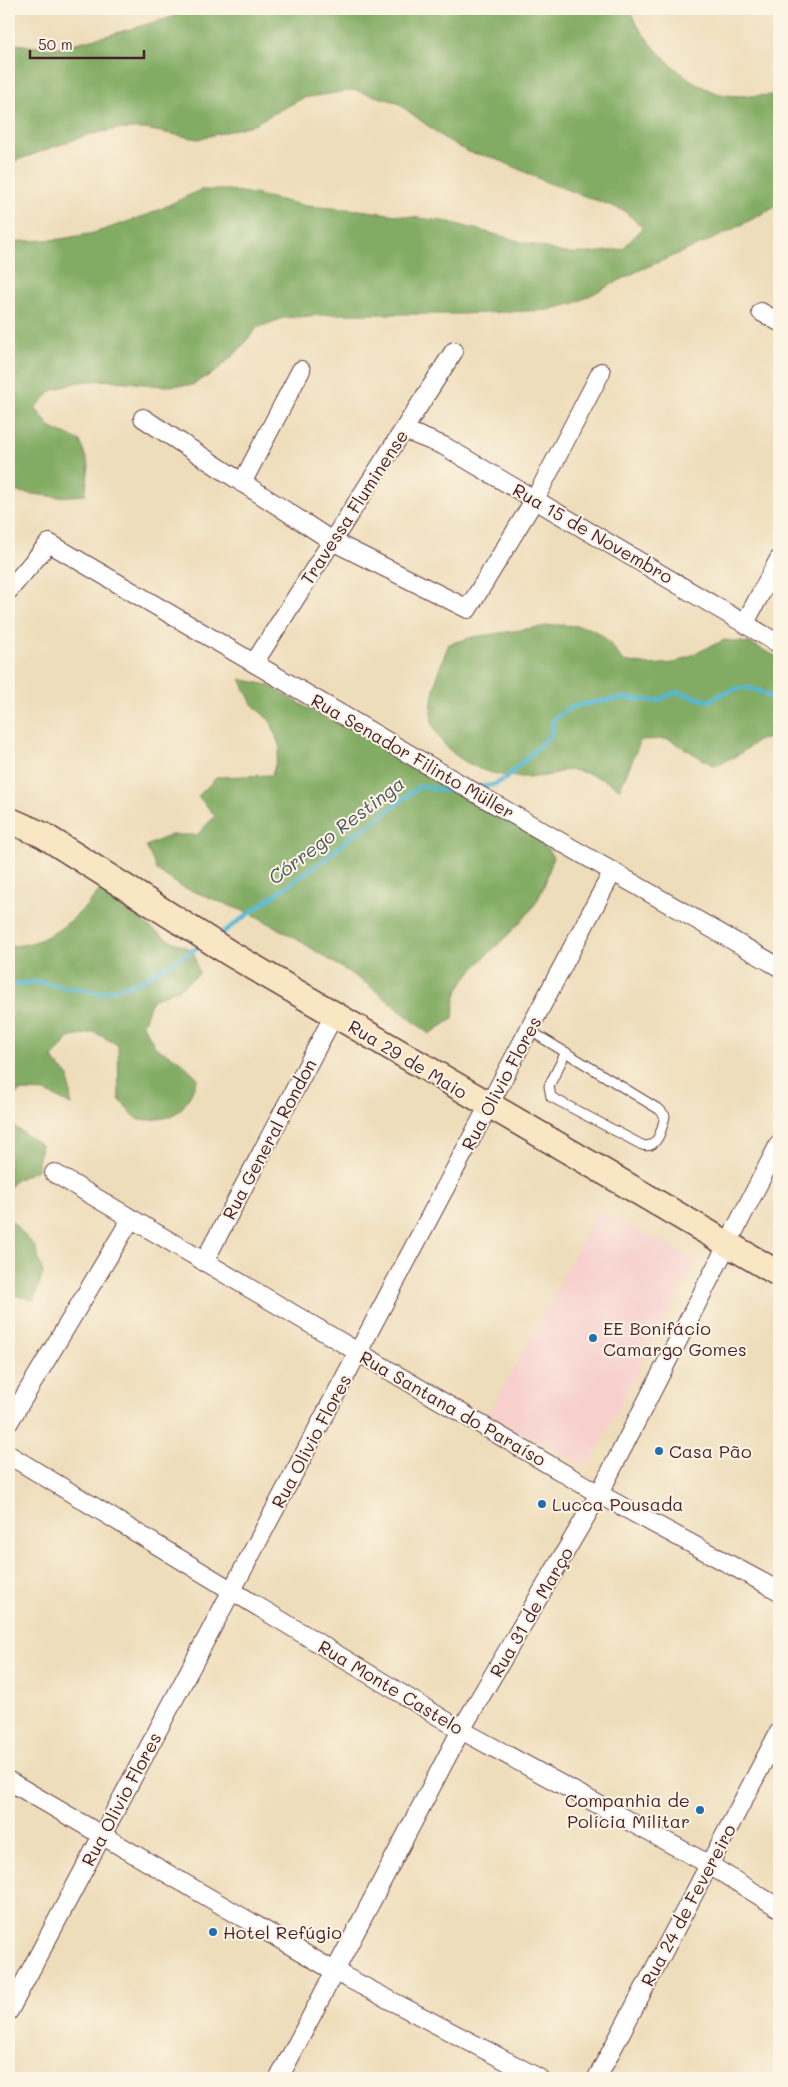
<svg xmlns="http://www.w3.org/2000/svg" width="788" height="2087" font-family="Mali,sans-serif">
	<rect width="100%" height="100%" fill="#fcf5e5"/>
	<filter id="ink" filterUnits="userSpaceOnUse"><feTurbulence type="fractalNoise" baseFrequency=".02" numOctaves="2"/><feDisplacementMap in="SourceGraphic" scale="10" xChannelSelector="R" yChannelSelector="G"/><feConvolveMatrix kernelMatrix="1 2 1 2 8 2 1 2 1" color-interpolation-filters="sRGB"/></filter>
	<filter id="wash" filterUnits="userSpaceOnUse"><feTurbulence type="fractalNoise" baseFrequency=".0096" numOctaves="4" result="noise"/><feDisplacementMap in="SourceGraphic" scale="20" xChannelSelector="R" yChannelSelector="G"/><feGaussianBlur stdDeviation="1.12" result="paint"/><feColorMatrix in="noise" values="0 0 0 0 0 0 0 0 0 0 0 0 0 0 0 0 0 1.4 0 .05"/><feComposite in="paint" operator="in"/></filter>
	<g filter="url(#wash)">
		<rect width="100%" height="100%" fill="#eeddba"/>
		<polygon fill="#f7d0ce" points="599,1209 696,1261 587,1467 489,1415"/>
		<g fill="#82ac64" stroke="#666648">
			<path d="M 187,9 L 629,9 C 643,42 683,82 717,93 C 735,98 760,95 779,95 L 779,205 L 718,237 L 640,270 L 575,303 L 548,310 L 462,314 L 336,314 L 283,318 L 257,328 L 236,353 L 215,372 L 192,385 L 162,386 L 109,380 L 78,382 L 53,390 L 35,408 L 51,428 L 80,441 L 89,466 L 85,495 L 57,497 L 9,491 L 9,242 L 61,239 L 94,233 L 150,214 L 200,190 L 229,190 L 254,194 L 306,206 L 359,210 L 449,222 L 564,253 L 592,253 L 622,249 L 643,228 L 623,210 L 546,182 L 495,158 L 468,152 L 444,138 L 396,102 L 354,90 L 303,98 L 252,125 L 198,139 L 145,129 L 119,129 L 90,134 L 9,163 L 9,43 L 51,49 L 109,35 L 169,18 Z"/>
			<path d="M 554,625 C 593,625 600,628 623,661 L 649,665 L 675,663 L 724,640 L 750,643 L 779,658 L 779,737 L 759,740 L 738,755 L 714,766 L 669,739 L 641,740 L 620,789 C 605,780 589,772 571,770 C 563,769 554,775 545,776 C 537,777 527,777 519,777 C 486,776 445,759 433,725 C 426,707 441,662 449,644 L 473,637 Z"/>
			<path d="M 240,679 L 268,685 L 316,713 L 365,736 L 463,797 L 538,835 L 553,857 C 548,875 543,894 531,910 C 514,933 465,970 457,993 C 454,1000 454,1011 453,1019 L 429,1034 L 367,984 L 300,941 L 256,916 L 180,886 L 157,870 L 146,846 L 171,835 L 197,835 L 215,816 L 198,796 L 217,777 L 272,775 L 280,748 L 271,722 L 252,704 Z"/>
			<path d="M 108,880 L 133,902 L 145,924 L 167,939 L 193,950 L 199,974 L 177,990 L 152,1000 L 143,1025 L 156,1048 L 179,1060 L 198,1078 C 183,1114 177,1120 138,1120 L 119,1099 L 118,1045 L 94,1032 L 69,1038 L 52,1058 L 69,1077 L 71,1105 L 46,1092 L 20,1091 L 9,1100 L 9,946 C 52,946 83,912 108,880 Z"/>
			<polygon points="9,1120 16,1128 41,1145 37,1170 14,1181 9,1188"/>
			<polygon points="9,1218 35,1247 43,1273 34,1300 9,1294"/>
		</g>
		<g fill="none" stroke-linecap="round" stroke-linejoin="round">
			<g stroke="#55b7d4" stroke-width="4.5">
				<path d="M 476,787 L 493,785 L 505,779 L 551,735 L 553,720 L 573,706 L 623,698 L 657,701 L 676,692 L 709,701 C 740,684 751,682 779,704"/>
				<polyline points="218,936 329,856 350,837 373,823 420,786 447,791 459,789"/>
				<polyline points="9,985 36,982 101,993 137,983 202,945"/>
			</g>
		</g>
	</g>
	<g filter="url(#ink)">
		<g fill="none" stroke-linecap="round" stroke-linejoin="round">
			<g stroke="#633c40" stroke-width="11">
				<path id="service" d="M 529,1030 L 660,1110 L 665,1116 C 662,1128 658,1150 642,1145 L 551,1097 L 549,1086 L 566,1052"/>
			</g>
			<g stroke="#633c40" stroke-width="20">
				<g id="minor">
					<polyline points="761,312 779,322"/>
					<polyline points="143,418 332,541 468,609 535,499 601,372"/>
					<polyline points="404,430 444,446 779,644"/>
					<polyline points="242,483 301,370"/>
					<polyline points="9,590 49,543 479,795 779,967"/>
					<polyline points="745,623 779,559"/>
					<polyline points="254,663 454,351"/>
					<polyline points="54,1173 599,1494 779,1591"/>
					<polyline points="204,1262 334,1015"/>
					<polyline points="9,1422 131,1219"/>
					<polyline points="9,1455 461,1730 708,1864 779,1908"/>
					<polyline points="9,1781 336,1972 539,2078"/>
					<polyline points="9,2011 613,871"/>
					<polyline points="279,2078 461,1730 599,1494 779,1144"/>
					<polyline points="597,2078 779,1732"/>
				</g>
			</g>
			<g stroke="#633c40" stroke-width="28">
				<polyline id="secondary" points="9,820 43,835 231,954 779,1274"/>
			</g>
			<use href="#service" stroke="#fff" stroke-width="9"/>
			<use href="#minor" stroke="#fff" stroke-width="18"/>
			<use href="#secondary" stroke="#f9e7c3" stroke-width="25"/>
		</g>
	</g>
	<g fill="#1f6fb2" stroke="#fcf5e5" stroke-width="2">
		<circle cx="593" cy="1338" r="5"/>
		<circle cx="659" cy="1451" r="5"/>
		<circle cx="542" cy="1504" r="5"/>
		<circle cx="700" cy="1810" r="5"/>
		<circle cx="213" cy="1932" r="5"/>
	</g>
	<g text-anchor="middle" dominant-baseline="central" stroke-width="4" stroke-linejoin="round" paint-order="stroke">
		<g font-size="18" fill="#4a1f2b" stroke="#fcf5e5">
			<text transform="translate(354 507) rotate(-57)">Travessa Fluminense</text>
			<text transform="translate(593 533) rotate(30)">Rua 15 de Novembro</text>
			<text transform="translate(413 756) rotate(30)">Rua Senador Filinto Müller</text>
			<text transform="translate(408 1059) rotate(31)">Rua 29 de Maio</text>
			<text transform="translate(501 1083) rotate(-62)">Rua Olivio Flores</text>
			<text transform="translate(269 1139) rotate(-62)">Rua General Rondon</text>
			<text transform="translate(453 1408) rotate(30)">Rua Santana do Paraíso</text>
			<text transform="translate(311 1441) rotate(-62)">Rua Olivio Flores</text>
			<text transform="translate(531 1612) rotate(-60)">Rua 31 de Março</text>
			<text transform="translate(391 1687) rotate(31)">Rua Monte Castelo</text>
			<text transform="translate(121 1799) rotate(-62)">Rua Olivio Flores</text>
			<text transform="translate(688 1905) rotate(-62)">Rua 24 de Fevereiro</text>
		</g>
		<g font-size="18" fill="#4a1f2b" stroke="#fcf5e5" text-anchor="start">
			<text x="603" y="1328">EE Bonifácio<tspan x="603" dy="21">Camargo Gomes</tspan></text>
			<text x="669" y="1451">Casa Pão</text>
			<text x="552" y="1504">Lucca Pousada</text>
			<text x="690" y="1800" text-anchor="end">Companhia de<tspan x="690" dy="21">Polícia Militar</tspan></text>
			<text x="223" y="1932">Hotel Refúgio</text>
		</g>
		<g font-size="19" font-style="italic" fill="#4e5466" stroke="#fcf5e5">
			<text transform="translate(336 830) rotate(-37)">Córrego Restinga</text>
		</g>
	</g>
	<rect width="788" height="2087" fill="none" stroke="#fcf5e5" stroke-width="30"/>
	<path d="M30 50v8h114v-8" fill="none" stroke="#4a1f2b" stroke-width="2.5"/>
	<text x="38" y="50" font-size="15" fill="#4a1f2b" stroke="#fcf5e5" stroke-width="4" paint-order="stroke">50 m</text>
</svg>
